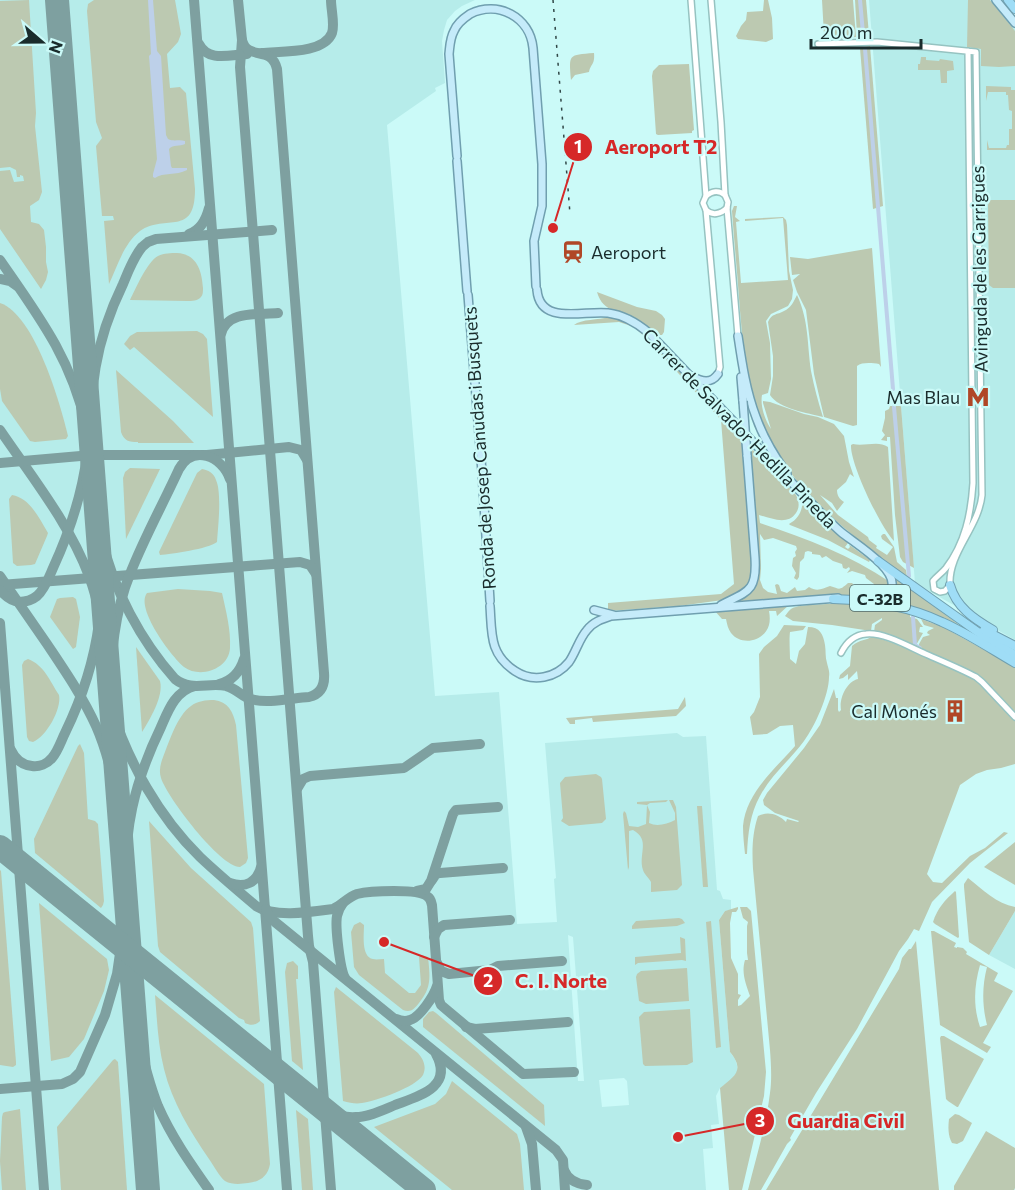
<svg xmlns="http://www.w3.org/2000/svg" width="1015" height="1190" font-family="Commissioner,sans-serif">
	<rect width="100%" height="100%" fill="#cbfaf8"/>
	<g fill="#b6ecea" fill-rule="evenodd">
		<path d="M 0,0 L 475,0 L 462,6 L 455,11 L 447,20 L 444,30 L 442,41 L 445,83 L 435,88 L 436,91 L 387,125 L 435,696 L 499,692 L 517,924 L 557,922 L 554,879 L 556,878 L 545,743 L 677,733 L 683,737 L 706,736 L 717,890 L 720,891 L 723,899 L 731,900 L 731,910 L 725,911 L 719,920 L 730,1052 L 735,1059 L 737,1065 L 737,1073 L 730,1081 L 720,1088 L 716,1096 L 719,1124 L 711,1125 L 713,1148 L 703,1149 L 706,1190 L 0,1190 ZM 568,935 L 573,937 L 584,1081 L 578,1081 ZM 624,1078 L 627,1081 L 629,1105 L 602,1107 L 599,1080 Z"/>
		<polygon points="869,0 996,0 1015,23 1015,640 915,583"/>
		<polygon points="1015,911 1015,969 989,955"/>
	</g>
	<g fill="#bcc9b1" fill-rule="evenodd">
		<polygon points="29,0 36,113 35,126 42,192 39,200 30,206 31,222 39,224 44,230 46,247 46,262 48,272 46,280 41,289 0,229 0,171 10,170 14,182 24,181 23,176 20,175 20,177 17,177 16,170 10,167 0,168 0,1"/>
		<path d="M 94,0 L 175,0 L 181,34 L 178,42 L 167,54 L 170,88 L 180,87 L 186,93 L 195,189 C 195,238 166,213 140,231 C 124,243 117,267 109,284 L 104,221 L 114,220 L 113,216 L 102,216 L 96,146 L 102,138 L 96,122 L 87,11 L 88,4 Z"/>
		<polygon points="764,0 768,0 772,18 773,39 766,42 738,39 736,36 741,26 746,20 747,12 763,11"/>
		<path d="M 822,0 L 853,0 L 856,37 C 846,38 831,43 824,35 Z"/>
		<polygon points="855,0 866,0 869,35 857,35"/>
		<polygon points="968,0 990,0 1015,31 1015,66 999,67 981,66 981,49 967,47"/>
		<polygon points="870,46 883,206 873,209 860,48"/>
		<path d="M 594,53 C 595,65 591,63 589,72 L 575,75 L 571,80 C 569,54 568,55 594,53 Z"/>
		<polygon points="921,57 926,57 926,60 939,61 940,59 953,61 954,70 947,71 947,83 941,83 940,70 918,70 918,64 920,64"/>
		<polygon points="689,64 694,130 692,131 692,133 658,135 656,134 652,76 653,71 659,65"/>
		<polygon points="986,86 1011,87 1011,90 1015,90 1015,150 987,150 987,140 989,148 1006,148 1007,145 1009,145 1009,129 1012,129 1012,111 1009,110 1008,95 1006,95 1006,92 988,92 986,101"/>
		<polygon points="990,200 1015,200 1015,288 993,288 989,285 988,205"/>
		<path d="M 734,206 L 737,206 L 735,217 L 740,221 L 736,222 L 741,283 L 788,280 L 783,218 L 745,221 L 745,219 L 783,217 L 786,220 L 787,225 L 789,271 L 793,290 L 792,299 L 788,306 L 771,314 L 766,321 L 770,343 L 771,379 L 768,393 L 762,395 C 760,406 765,420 771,429 L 763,403 L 763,401 L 770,402 L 804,414 L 818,417 L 834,424 L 844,436 L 849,462 L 854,477 L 850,474 L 846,482 L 837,490 C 837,495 839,499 844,502 L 837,511 L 832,503 L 820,495 L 838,515 L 868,537 L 869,540 L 877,546 L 876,548 L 887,555 L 893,547 L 882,539 L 881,536 L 883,534 L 885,534 L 894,547 L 897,562 L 906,570 L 907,577 C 867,547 829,519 797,481 C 788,469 778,457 771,444 C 747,398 743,348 739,298 C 737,269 734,240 732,211 Z"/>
		<path d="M 872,248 L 881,367 L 879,364 C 872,363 862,362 857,366 L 857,425 L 853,426 L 824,417 L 814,374 L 806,310 L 797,292 L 793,280 L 800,274 L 792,275 L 790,257 L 808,259 Z"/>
		<path d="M 177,253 C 197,254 202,271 203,288 C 203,291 203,295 201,297 C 198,301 192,301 187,301 L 130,300 C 136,288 147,262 158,256 C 164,253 171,253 177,253 Z"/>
		<path d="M 597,292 L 637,307 L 656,311 L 662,315 L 665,319 L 664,332 L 662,335 L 657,335 C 650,331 645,325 638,320 C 622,310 603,314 597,292 Z"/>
		<path d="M 797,295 C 809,321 807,343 811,371 C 814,386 818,402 823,417 C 808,413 779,409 770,395 L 773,376 L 773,356 L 768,322 C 772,313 777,315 784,311 C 791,308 794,301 797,295 Z"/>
		<path d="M 0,303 C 35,315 60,403 68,436 L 66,439 L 35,442 L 30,441 L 2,401 L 0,389 Z"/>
		<path d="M 609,317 L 630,322 L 640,329 L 742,434 L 752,572 L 747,588 L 730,599 L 679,606 L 608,611 L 608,603 L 721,594 L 734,584 L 721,420 L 647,339 L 634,327 L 619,322 L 574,325 C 581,319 599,320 609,317 Z"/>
		<polygon points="197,331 203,334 207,339 213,417 134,347 130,350 124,344 130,336 137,332"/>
		<path d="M 116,370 L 173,421 L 194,443 L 138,443 L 138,442 C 129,442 124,441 121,432 Z"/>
		<polygon points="890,406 901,406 914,568 903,562 900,557 895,515 890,437 887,437 887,441 881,440 885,435 882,431 885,418 885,411 889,409"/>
		<path d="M 853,444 C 864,447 878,440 888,447 L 894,541 C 881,528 850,464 851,445 Z"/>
		<path d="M 748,445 L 757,454 L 758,453 L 796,495 C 799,501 800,507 796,513 C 787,526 771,518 759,515 L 760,523 C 806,538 850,555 890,582 L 890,585 L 884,594 L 866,597 L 825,595 L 737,602 L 745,597 L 754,587 ZM 760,534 L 764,540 L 773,538 L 796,546 L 797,549 L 795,552 L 796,556 L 793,558 L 792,566 L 796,573 L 794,578 L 797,580 L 799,577 L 800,562 L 804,558 L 805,552 L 808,551 L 812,552 L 812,554 L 820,555 L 822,558 L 826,556 L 833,561 L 842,564 L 843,568 L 846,569 L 849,567 L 850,569 L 847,573 L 852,571 L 865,575 L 866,578 L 874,584 L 874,586 L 866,588 L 854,585 L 852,583 L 848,583 C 839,591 840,589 830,586 C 822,589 817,592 809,587 L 805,590 L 797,591 L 795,587 L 787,593 L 781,591 L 779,585 L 777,584 L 775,585 L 777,594 L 768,592 L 763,588 L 760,580 L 761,569 Z"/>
		<polygon points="130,468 160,469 126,539 123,478 125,472"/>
		<path d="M 202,469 C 208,470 214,473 216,480 C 222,493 218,527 217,542 C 208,549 172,554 160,555 L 159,552 L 197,473 Z"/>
		<path d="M 12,495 C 30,498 39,518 48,533 L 47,536 L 35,564 L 31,565 L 17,566 L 13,563 L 9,499 Z"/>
		<path d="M 803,499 L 848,543 L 845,547 L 848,549 L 850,547 L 849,545 L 851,546 L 870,560 L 869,562 L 828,540 L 790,525 L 789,524 C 800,518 802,510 803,499 Z"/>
		<polygon points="894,576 967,631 889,600 888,597 895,581"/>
		<path d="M 178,589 L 210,591 L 222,593 C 226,611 231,630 230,648 C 229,669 200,679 184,667 C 171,656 135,608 147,593 Z"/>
		<polygon points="73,597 76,599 80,617 76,647 73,649 50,617 57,599 60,598"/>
		<path d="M 790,604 L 777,616 L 776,611 L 769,611 C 770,616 770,621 769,625 C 764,642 741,646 731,633 C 728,629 727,624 726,619 L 722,619 L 714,610 Z"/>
		<path d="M 849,604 L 895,610 L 910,613 L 910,617 L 917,619 L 923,627 L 920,627 L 919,632 L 923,633 L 915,647 L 874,632 L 875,625 L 882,620 L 882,618 L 872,624 L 871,631 L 832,625 L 793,621 L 785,616 C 787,614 788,611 791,609 C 799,603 837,604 849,604 Z"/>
		<polygon points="921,619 943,627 1015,667 1015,714 984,681 919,649 919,644 923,637 930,635 927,633 928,631 934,628 924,625"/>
		<path d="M 784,625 L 806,626 L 803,630 L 790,632 C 789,639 790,652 790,659 L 796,664 L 799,651 L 805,644 L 808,627 C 820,627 823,634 825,645 C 826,651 825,657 827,663 C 828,668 830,671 829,677 C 829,695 815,726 804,741 C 790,760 771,775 760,796 C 750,814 748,833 747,854 L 745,854 C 744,845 743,835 743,826 C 746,793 775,769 795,746 L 793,725 L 780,726 L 767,734 L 753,735 L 750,717 L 754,712 L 760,697 L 759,654 L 764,647 L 777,636 Z"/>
		<path d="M 873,636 L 893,643 L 971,676 L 976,680 L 1015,720 L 1015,764 L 1001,768 L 987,770 L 976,774 L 960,785 L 927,874 L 933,882 L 942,883 L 970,856 L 985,848 L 1004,832 L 1008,833 L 970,863 L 932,902 L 919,931 L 914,929 L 908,939 L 899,951 L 857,1029 L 816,1093 L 790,1138 L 791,1140 L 787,1144 L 761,1190 L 748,1190 C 756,1158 766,1126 770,1093 C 772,1079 771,1064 770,1050 L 753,869 C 752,851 752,834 758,816 C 768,811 778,814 786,822 L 787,819 L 798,822 L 799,821 L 775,813 L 764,805 L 763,800 L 767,793 L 804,748 L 820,725 L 834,689 L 836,698 L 838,698 L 838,710 L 839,712 L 841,710 C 839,699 846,682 858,679 L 857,671 L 848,680 L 848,674 L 843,678 L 839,679 L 840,675 L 850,666 L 852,646 C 860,639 866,641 873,636 Z"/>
		<path d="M 136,647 L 160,681 C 164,696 150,719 142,732 Z"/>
		<path d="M 28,659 C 44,665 50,681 59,695 C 62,709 46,737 33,742 L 29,741 L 27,737 L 22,665 L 24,661 Z"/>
		<polygon points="685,697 686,706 676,716 593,722 592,718 575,720 575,724 570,724 566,718 678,709"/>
		<path d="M 214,700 C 228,702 233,711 236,725 L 248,858 L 246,863 L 240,867 C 220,867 167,797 161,778 C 159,772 160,766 162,760 C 168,745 177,715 191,706 C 197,701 206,700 214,700 Z"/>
		<polygon points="80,744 84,753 88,819 95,821 98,824 104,901 103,905 101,908 35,853 34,839 78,746"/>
		<polygon points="596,774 601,777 602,779 606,819 602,823 569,826 561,821 563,818 560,783 565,777"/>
		<path d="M 668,800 L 666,802 L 650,803 L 647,805 L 650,812 L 649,823 C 657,827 667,824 675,820 L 675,813 L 669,800 L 673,800 L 676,807 L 682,885 L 677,890 L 651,892 C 651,892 651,883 651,882 C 649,878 644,874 643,870 C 638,854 651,840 633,830 L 629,831 L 629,867 L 628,870 L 623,814 L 624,811 L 626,813 L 629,826 L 638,827 L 646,824 L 647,805 L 637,804 L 637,802 Z"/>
		<polygon points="697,806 702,806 708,887 703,887"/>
		<path d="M 149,821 L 191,868 L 251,922 L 253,928 L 260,1021 C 256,1025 251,1026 245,1023 L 244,1020 L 239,1018 L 160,952 L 158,946 Z"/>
		<polygon points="1015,842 1015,885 984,867"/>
		<polygon points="0,870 1,871 16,1062 16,1065 13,1067 0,1065"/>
		<path d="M 968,878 C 982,889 997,904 1015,907 L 1015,911 L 989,955 L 969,942 L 964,887 L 964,884 Z"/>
		<path d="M 955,891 L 956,892 L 959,937 L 958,938 L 935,924 L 933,922 C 937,909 945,900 955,891 Z"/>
		<polygon points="39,903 107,959 109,970 104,991 84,1039 69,1057 51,1061"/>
		<path d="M 738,907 L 738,909 L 736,912 L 732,912 L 730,923 L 731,958 L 738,974 L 738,994 L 741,995 L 738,1000 L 738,1006 L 741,1005 L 750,996 C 746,984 741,973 745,960 L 748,960 L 747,953 L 747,926 L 748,922 L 743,918 L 740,907 L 747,907 L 751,911 L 766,1072 L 764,1096 L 742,1190 L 729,1190 L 720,1088 C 735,1076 745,1070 730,1052 L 719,920 L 725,911 Z"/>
		<polygon points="679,918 682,919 685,923 677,926 632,929 632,926 636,921"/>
		<polygon points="711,921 721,1047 716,1048 706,922"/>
		<path d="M 360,922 L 364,925 C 364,934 361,957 373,959 C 376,960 380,959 384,959 L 385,973 L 409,993 L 415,993 L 421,985 L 419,957 L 422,955 L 428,957 C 430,977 432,987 419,1003 C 414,1009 411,1013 403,1010 L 359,975 L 354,967 L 351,932 L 354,925 Z"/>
		<path d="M 931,931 L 934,931 L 956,943 L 954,947 L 957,948 L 957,947 L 963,948 L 967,952 L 966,954 L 998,973 L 994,981 L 1013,991 L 983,1043 L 991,1047 L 987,1053 L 940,1025 ZM 980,965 L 987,967 C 982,986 982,1005 987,1025 L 980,1027 C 973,1006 974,986 980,965 Z"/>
		<polygon points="680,937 685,939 686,961 682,960 638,963 635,965 635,957 681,953"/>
		<polygon points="916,941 939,1190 766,1190 899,969 902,958 909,949 911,949"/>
		<polygon points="293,961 298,966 298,979 296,979 303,1070 292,1061 285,972 287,963"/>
		<polygon points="687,968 689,1001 646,1004 639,1001 636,977 637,974 641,971"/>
		<path d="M 336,987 L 418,1053 C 423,1059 427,1066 423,1075 C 416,1087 376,1101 362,1103 C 356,1104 350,1103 343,1101 L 334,992 Z"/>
		<path d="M 155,995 L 264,1084 L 270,1164 C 268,1176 260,1182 248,1183 C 241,1184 232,1185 225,1181 C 219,1176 214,1166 209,1159 C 190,1131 172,1102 164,1069 C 158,1045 157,1020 155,995 Z"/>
		<polygon points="690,1009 693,1062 687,1065 645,1066 643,1064 639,1017 644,1012"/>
		<polygon points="433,1011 436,1013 544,1105 545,1126 423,1027 423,1019 429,1012"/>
		<polygon points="941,1036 944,1036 984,1059 958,1107 957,1107 948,1101 946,1099 940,1038"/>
		<polygon points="115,1059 118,1062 127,1190 61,1190 57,1127 113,1060"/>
		<polygon points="452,1081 517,1134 520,1144 524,1190 452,1190 374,1127 435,1104 446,1094"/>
		<polygon points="20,1109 26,1190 2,1190 0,1161 2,1117 3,1113 5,1112"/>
		<polygon points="296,1110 308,1119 313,1190 302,1190"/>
		<path d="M 955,1114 L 959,1115 L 972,1123 L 963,1141 L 957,1144 L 952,1143 C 948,1136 948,1127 949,1119 Z"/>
		<polygon points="986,1131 1015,1148 1015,1188 1014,1190 954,1190 954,1186"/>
	</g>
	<path fill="#bdd0e9" d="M 148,0 L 153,0 L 157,51 L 161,56 L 166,135 L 168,139 C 174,142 179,139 185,141 L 185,144 C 180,147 173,144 169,149 L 171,166 L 172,168 L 187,168 L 187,170 C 176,176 163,172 155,178 L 153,177 L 153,174 L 157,159 L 149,56 L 151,54 Z"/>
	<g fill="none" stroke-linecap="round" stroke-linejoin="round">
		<g stroke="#bdd0e9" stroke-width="4">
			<polyline points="860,0 863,33"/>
			<polyline points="865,49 893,389"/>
			<polyline points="894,407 909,576"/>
			<polyline points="913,617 915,645 920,648"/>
		</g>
		<g stroke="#7ea0a0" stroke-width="10">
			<polyline points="194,0 287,1190"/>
			<polyline points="238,0 242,40 240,67 308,936 309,946 313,962 331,1190"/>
			<path d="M 199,44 C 208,62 229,55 247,54"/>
			<path d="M 262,53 C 281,51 324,54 332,33 C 335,24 331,10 331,0"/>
			<path d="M 189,234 C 201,230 206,220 209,208"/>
			<path d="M 0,260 C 38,315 71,358 86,425"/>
			<polyline points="0,279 10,281 17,286"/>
			<path d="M 221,334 C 227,310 258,315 278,313"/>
			<path d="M 0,430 C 32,477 69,523 89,576 C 99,603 103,630 107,658"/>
			<polyline points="90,450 95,494"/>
			<path d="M 92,455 C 89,390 94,344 123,284 C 128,272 133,258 142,247 L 148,242 L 156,239 L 272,230"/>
			<polyline points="0,463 92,455 207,455 289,447 301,450 307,460"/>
			<path d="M 95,502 C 97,514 99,527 102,539 C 113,589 141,641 175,679 C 191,692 209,682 226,686 C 236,688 242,697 251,699 C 267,704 292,698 309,697 C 321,694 325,685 324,673 L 277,69 C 271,44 248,62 242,40"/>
			<polyline points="100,563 101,602"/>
			<path d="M 0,576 C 16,599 31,621 47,644 C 65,671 83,697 96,726 C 110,758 116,790 120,824"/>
			<polyline points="0,585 300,562 310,565 316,574"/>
			<path d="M 0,590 C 5,596 11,601 19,602 C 25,602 32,600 37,596 C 45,589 49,577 53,568 C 70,531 82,495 87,455"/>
			<polyline points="0,623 44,1190"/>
			<path d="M 219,684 C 232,681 240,672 244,659"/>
			<path d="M 110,697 C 111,655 114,613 130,574 C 144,538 163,504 179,469 C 193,444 222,456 230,479"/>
			<path d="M 111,708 C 129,763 159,817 200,857 C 218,874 237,890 256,906 C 274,918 311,912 333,909 C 342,905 348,897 357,894 C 369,891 420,888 428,897 C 431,899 431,902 432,905 L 439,1000 L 441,1005 L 523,1074 L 574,1072"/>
			<path d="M 11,750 C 15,759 22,765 32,766 C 39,767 47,764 52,758 C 58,751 61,741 65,733 C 82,698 94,662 99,623"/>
			<polyline points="297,789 303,779 310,776 404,768 433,748 480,744"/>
			<polyline points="432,880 436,874 440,873 503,868"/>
			<path d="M 230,883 C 245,888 257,883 261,867"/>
			<polyline points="417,891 426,889 431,881 453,814 456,810 498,807"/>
			<path d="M 126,893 C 123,831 134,783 161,727 C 168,711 175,691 195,686"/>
			<path d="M 343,903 C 340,907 338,911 337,916 C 335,927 340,969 345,978"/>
			<polyline points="266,909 269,916 275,922 556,1150 563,1160 565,1190"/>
			<polyline points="434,937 438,929 444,925 510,920"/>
			<polyline points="437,963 441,971 449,974 490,970 498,966 562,961"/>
			<path d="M 396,1019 C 401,1021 405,1022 410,1020 C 420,1017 434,996 437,986"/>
			<polyline points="466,1027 475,1029 568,1022"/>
			<path d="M 136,1029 C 142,1055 148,1081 158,1106 C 171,1136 190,1163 209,1190"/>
			<polyline points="0,1089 62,1084 73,1079 80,1072 105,1015 117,974 124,926 125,887"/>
			<path d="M 324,1109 C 335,1114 344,1118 356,1117 C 369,1117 383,1110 395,1105 C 419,1096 454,1087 436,1054"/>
			<polyline points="526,1127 532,1144 536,1190"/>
			<path d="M 564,1170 C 568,1180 576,1184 587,1185"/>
		</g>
		<g stroke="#7ea0a0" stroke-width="24">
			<polyline points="57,0 148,1190"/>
			<polyline points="0,847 424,1190"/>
		</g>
		<g stroke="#96c3c1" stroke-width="8">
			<g id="minor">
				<polyline points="691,0 706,196 703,203 706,210 720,367 718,374"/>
				<polyline points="711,0 721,122 725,195 728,202 727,208 738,336"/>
				<path d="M 818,44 L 877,42 L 976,52 L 982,495 C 979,527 948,553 950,585 L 945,591 L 940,592 L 934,589 L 933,581 C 937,576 942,573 946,568 C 965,543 971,514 973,483 L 968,51"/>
				<path d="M 706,196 C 712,191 719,190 725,195"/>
				<path d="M 706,210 C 712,216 721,214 727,208"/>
				<path d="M 841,653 C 846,643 853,635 866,634 C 885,632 911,648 928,655 C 944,662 961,669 976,677 L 982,682 L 1015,717"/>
			</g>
		</g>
		<g stroke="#709faf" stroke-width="10">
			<g id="major">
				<polyline points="996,0 1015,23"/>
				<path d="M 457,156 L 449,54 C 450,45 450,38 454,31 C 457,23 464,18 470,14 C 498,0 530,17 533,48 L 542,164 L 542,206 L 534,241 L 536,286"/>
				<polyline points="457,161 467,291"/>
				<path d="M 537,290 C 540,326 584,310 608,313 C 624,315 637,323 649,333 L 817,509 C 825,517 833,525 841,532 C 854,543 900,570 891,589 C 885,601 872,598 861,598"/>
				<polyline points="468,295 482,472 490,601"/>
				<path d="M 738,336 C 742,363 746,391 756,417 C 763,437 775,457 787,474"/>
				<path d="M 692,376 C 702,382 711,384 718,374"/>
				<polyline points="741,377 743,401"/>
				<path d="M 721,605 C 748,591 757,592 755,558 L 747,455"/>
				<path d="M 490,606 C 492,633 489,654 515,671 C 533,683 556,678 569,662 C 576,652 579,639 587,630 C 593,622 602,619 611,616 L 838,598"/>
				<polyline points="594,610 613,615"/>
			</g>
		</g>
		<g stroke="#709faf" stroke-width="10">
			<g id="highway">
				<polyline points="1008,0 1015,9"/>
				<polyline points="878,561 982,635 1015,655"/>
				<path d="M 950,585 C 956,607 974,619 993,630"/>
				<path d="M 833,599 C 871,600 908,606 942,622 C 967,633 991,649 1015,663"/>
				<polyline points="984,630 1015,646"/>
			</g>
		</g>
		<use href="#minor" stroke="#fff" stroke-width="5"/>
		<use href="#major" stroke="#c5ebfa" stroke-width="7"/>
		<use href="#highway" stroke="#9fddf6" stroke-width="8"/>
		<g stroke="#314747" stroke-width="1.5" stroke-dasharray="3 6" stroke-linecap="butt">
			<polyline points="553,0 570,214"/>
			<polyline points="572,244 573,247"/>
		</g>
		<g stroke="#709faf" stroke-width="10" stroke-linecap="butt">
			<polyline id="major-bridge" points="743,401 747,455"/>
		</g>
		<use href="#major-bridge" stroke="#c5ebfa" stroke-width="7"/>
	</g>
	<defs>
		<g id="station-bare" transform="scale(1.8)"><path d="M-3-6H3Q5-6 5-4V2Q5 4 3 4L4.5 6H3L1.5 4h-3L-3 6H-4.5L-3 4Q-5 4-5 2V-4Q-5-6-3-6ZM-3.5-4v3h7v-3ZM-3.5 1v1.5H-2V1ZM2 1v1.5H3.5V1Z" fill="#b04727" stroke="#cbfaf8" stroke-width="2.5" paint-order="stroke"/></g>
		<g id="metro-bare" transform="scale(1.8)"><path d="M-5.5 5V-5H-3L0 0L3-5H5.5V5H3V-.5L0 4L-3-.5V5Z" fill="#b04727" stroke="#cbfaf8" stroke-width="2.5" paint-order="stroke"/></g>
		<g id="building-bare" transform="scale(1.8)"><path d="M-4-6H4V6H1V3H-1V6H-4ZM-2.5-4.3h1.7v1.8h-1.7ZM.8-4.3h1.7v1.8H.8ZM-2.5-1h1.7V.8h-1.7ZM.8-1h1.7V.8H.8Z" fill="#b04727" stroke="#cbfaf8" stroke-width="2.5" paint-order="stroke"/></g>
	</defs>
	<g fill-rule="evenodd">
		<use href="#station-bare" x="573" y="252"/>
		<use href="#metro-bare" x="978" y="397"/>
		<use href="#building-bare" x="955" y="711"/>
	</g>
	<g text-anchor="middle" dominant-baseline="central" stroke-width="4.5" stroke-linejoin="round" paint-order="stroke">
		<rect fill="#cbfaf8" stroke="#4f6a69" stroke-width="1.5" x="850" y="585" width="60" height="26" rx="4.5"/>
		<g font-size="16" font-weight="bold" fill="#1a2c2c">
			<text x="880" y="598">C-32B</text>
		</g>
		<g font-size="18" fill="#1a2c2c" stroke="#cbfaf8" text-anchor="end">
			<text x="591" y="252" text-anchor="start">Aeroport</text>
			<text x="960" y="397">Mas Blau</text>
			<text x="937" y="711">Cal Monés</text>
		</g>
		<g font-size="18" fill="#1a2c2c" stroke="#cbfaf8">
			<text transform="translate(979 269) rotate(-91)">Avinguda de les Garrigues</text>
			<text transform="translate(740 428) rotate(46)">Carrer de Salvador Hedilla Pineda</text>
			<text transform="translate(479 448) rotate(-94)">Ronda de Josep Canudas i Busquets</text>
		</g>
	</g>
	<path fill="none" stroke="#d62828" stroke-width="2" d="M553 228L578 147M384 942L488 981M678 1137L760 1121"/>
	<g fill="#d62828" stroke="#cbfaf8" stroke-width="2">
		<circle cx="553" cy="228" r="6"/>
		<circle cx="384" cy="942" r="6"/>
		<circle cx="678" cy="1137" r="6"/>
		<circle cx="578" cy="147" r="15"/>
		<circle cx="488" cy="981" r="15"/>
		<circle cx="760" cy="1121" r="15"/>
	</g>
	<g font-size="18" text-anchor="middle" font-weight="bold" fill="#fff">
		<text x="578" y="153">1</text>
		<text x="488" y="987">2</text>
		<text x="760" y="1127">3</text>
	</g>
	<g font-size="20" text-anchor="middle" font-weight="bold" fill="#d62828" stroke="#cbfaf8" stroke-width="4.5" stroke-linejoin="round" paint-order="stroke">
		<text x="661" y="154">Aeroport T2</text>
		<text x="561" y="988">C. I. Norte</text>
		<text x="846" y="1128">Guardia Civil</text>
	</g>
	<g transform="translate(42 42) rotate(110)" stroke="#cbfaf8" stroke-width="4.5" paint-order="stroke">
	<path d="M0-4.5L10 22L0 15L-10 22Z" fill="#1a2c2c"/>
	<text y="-9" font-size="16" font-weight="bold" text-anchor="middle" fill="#1a2c2c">N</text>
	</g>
	<path d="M811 39v9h110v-9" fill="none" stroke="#1a2c2c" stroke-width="3"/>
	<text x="820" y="39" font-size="18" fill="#1a2c2c" stroke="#cbfaf8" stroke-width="4.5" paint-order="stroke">200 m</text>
</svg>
